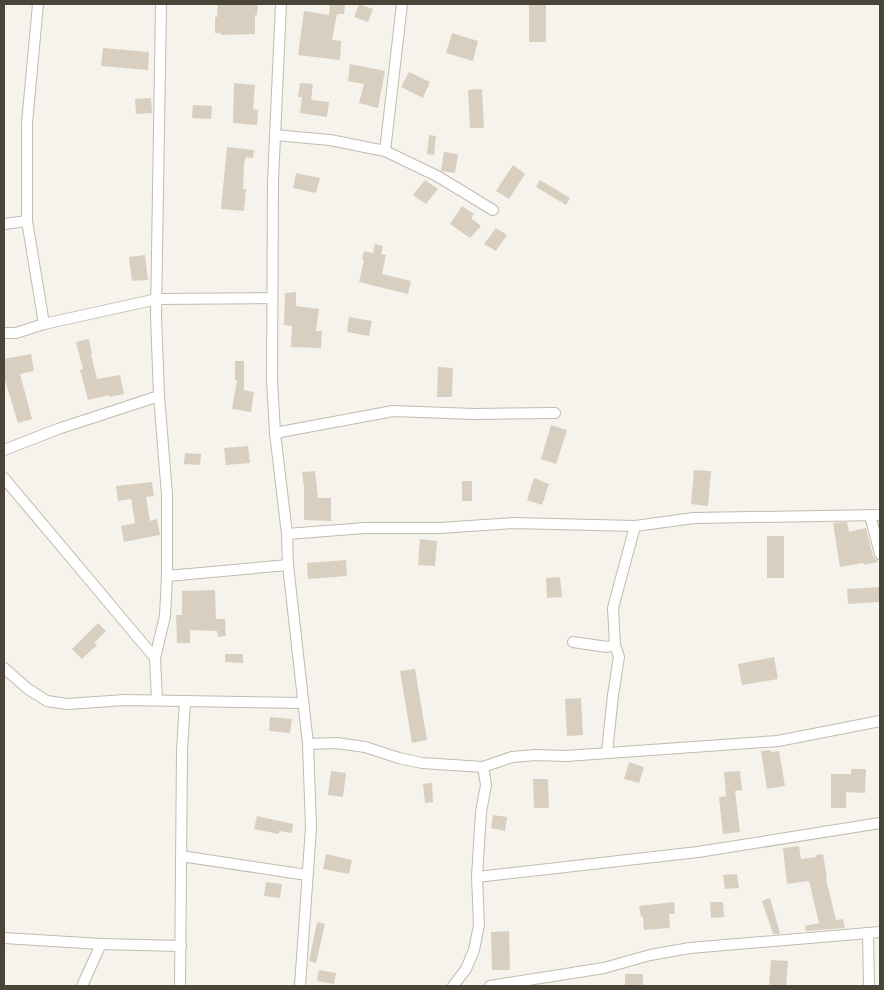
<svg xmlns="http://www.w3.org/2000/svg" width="884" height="990" font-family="'Space Grotesk',sans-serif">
	<rect width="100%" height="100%" fill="#f6f3ec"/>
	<g fill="#d8cfc1">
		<polygon points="218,4 258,4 257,15 255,15 255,34 221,35 221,33 215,33 215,17 217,17"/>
		<polygon points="330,4 345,4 344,14 337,14 332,40 341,41 340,60 298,55 304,11 329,15"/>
		<polygon points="359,4 373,9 368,22 354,17"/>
		<rect x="529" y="4" width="17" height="38"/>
		<polygon points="452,33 478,41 473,61 446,53"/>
		<polygon points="103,48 149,52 148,70 101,66"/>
		<polygon points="350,64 385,71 378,108 359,103 364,84 348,81"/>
		<polygon points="409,72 430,82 423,98 401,87"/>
		<polygon points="234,83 255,85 253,109 258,110 257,125 233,123"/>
		<polygon points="300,83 313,84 311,100 329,102 327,117 300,113 302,97 298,97"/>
		<polygon points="482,89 484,128 470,128 468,90"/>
		<polygon points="151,98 152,113 136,114 135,99"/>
		<polygon points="193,105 212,106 211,119 192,118"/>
		<polygon points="429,135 436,136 434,155 427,154"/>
		<polygon points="227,147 254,150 253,158 246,157 244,164 243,189 246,189 244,211 221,209"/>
		<polygon points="444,152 458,154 455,173 441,171"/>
		<polygon points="513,165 525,174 509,199 496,191"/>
		<polygon points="296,173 320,178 316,193 293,188"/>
		<polygon points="425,180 438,189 426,204 413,195"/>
		<polygon points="540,180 570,198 566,205 536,187"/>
		<polygon points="462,206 474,214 471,218 481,226 470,238 450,224"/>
		<polygon points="496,228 507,235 496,251 484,244"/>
		<polygon points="375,244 383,246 381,254 386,255 382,274 411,281 408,294 359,282 364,260 362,259 364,251 373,253"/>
		<polygon points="145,255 148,280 132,281 129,257"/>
		<polygon points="296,292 296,306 319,309 316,331 322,331 321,348 291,347 292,326 284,325 285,293"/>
		<polygon points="349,317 372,321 369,336 347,332"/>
		<polygon points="89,339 92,354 91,354 97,379 120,375 124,394 109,397 109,395 88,400 80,370 83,369 76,342"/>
		<polygon points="31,354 34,371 20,374 32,419 18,423 4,377 4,359"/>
		<polygon points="235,361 244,361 244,390 254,392 251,412 232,409 237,380 235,380"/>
		<polygon points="438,367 453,368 452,397 437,397"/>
		<polygon points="551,425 567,430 556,464 541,459"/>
		<polygon points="248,446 250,463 226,465 224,448"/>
		<polygon points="185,453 201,454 200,465 184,464"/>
		<polygon points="694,470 711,471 708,506 691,504"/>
		<polygon points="315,471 318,498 331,498 331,521 304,520 304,487 302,472"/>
		<polygon points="534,478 549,484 542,505 527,500"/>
		<rect x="462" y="481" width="10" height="20"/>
		<polygon points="152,482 154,496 146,497 150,521 157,519 160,535 124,542 121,526 135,523 131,499 118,501 116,486"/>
		<polygon points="847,522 849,532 866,528 873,556 878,562 864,565 863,563 840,567 833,523"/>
		<rect x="767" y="536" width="17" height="42"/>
		<polygon points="420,539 437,541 435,566 418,565"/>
		<polygon points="346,560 347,576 308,579 307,563"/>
		<polygon points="560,577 562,597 547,598 546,578"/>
		<polygon points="880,587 880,602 848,604 847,589"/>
		<polygon points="215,590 216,619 225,619 226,636 218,637 217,631 190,630 190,643 177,643 176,615 182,615 182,591"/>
		<polygon points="98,623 106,631 94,643 97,645 82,659 72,649"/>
		<polygon points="225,654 243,654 243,663 225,662"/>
		<polygon points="774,657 778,679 742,685 738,664"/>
		<polygon points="415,669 427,740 412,743 400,671"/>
		<polygon points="581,698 583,735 567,736 565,699"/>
		<polygon points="270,717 292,719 290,733 269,731"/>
		<polygon points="771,750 771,752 779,751 785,786 767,789 761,751"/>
		<polygon points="629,762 644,767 639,783 624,779"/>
		<polygon points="851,769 866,769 865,793 846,792 846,808 831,808 831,774 851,774"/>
		<polygon points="331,771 346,773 343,797 328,795"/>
		<polygon points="740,771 742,790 735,791 740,832 723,834 719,797 726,796 724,772"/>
		<polygon points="533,779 548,779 549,808 534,808"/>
		<polygon points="432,783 433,802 425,803 423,784"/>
		<polygon points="493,815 507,817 505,831 491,828"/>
		<polygon points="257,816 293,824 292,833 279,831 279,834 254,829"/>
		<polygon points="799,846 801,859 816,857 815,855 823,854 827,878 826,879 836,920 843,919 845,928 806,931 805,926 819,923 809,881 787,884 783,848"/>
		<polygon points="326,854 352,860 349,874 323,869"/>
		<polygon points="737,874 739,888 725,889 723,875"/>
		<polygon points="266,882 282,884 280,898 264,896"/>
		<polygon points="770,898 780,933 778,934 773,934 762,901"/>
		<polygon points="674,902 675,914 669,914 670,928 644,930 643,917 641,917 639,906"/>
		<polygon points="710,902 723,902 724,917 711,918"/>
		<polygon points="317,922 325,924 316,963 309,961"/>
		<polygon points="509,931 510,970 492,970 491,932"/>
		<polygon points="771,960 788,961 786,986 769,986"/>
		<polygon points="319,970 336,973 334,984 317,981"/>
		<rect x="625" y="974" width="18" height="12"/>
	</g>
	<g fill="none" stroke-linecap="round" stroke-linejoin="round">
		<g stroke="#c2bbae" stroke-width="12">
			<g id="minor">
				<polyline points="38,4 27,123 27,221 44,324 157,299 272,298"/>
				<polyline points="281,4 273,181 272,380 275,433 287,534 288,565 308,744 311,827 300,986"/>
				<polyline points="275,135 330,140 385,151 437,176 493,210"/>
				<polyline points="385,151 402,4"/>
				<polyline points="4,224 27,221"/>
				<polyline points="4,333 16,333 44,324"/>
				<polyline points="275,433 393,411 474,414 555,413"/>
				<polyline points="4,450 58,429 159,396"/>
				<polyline points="4,478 155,658 157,700"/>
				<polyline points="870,515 880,554"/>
				<polyline points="287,534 365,528 440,528 513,523 635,526 694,518 880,515"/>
				<polyline points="167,576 288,565"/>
				<polyline points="573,642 607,647 615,645"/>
				<polyline points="155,658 165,616 167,576 167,495 159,396 156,316 161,4"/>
				<polyline points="4,668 28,689 47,701 67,704 125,700 303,703"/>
				<polyline points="308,744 337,743 365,747 399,758 422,763 483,767 512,757 536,755 566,756 778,741 880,721"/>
				<polyline points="607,752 613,695 619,657 615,645 613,608 635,526"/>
				<polyline points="181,856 307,875"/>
				<polyline points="477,877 698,852 880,823"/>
				<polyline points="868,933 869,986"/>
				<polyline points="4,938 101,944"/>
				<polyline points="82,986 101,944 181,946"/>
				<polyline points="180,986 182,751 185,701"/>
				<polyline points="453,986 466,969 474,950 479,925 477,877 481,812 486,785 483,767"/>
				<polyline points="490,986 604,968 650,955 690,948 880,932"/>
			</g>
		</g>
		<use href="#minor" stroke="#fff" stroke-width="10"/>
	</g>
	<rect width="884" height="990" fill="none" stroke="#4b4439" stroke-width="10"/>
</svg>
